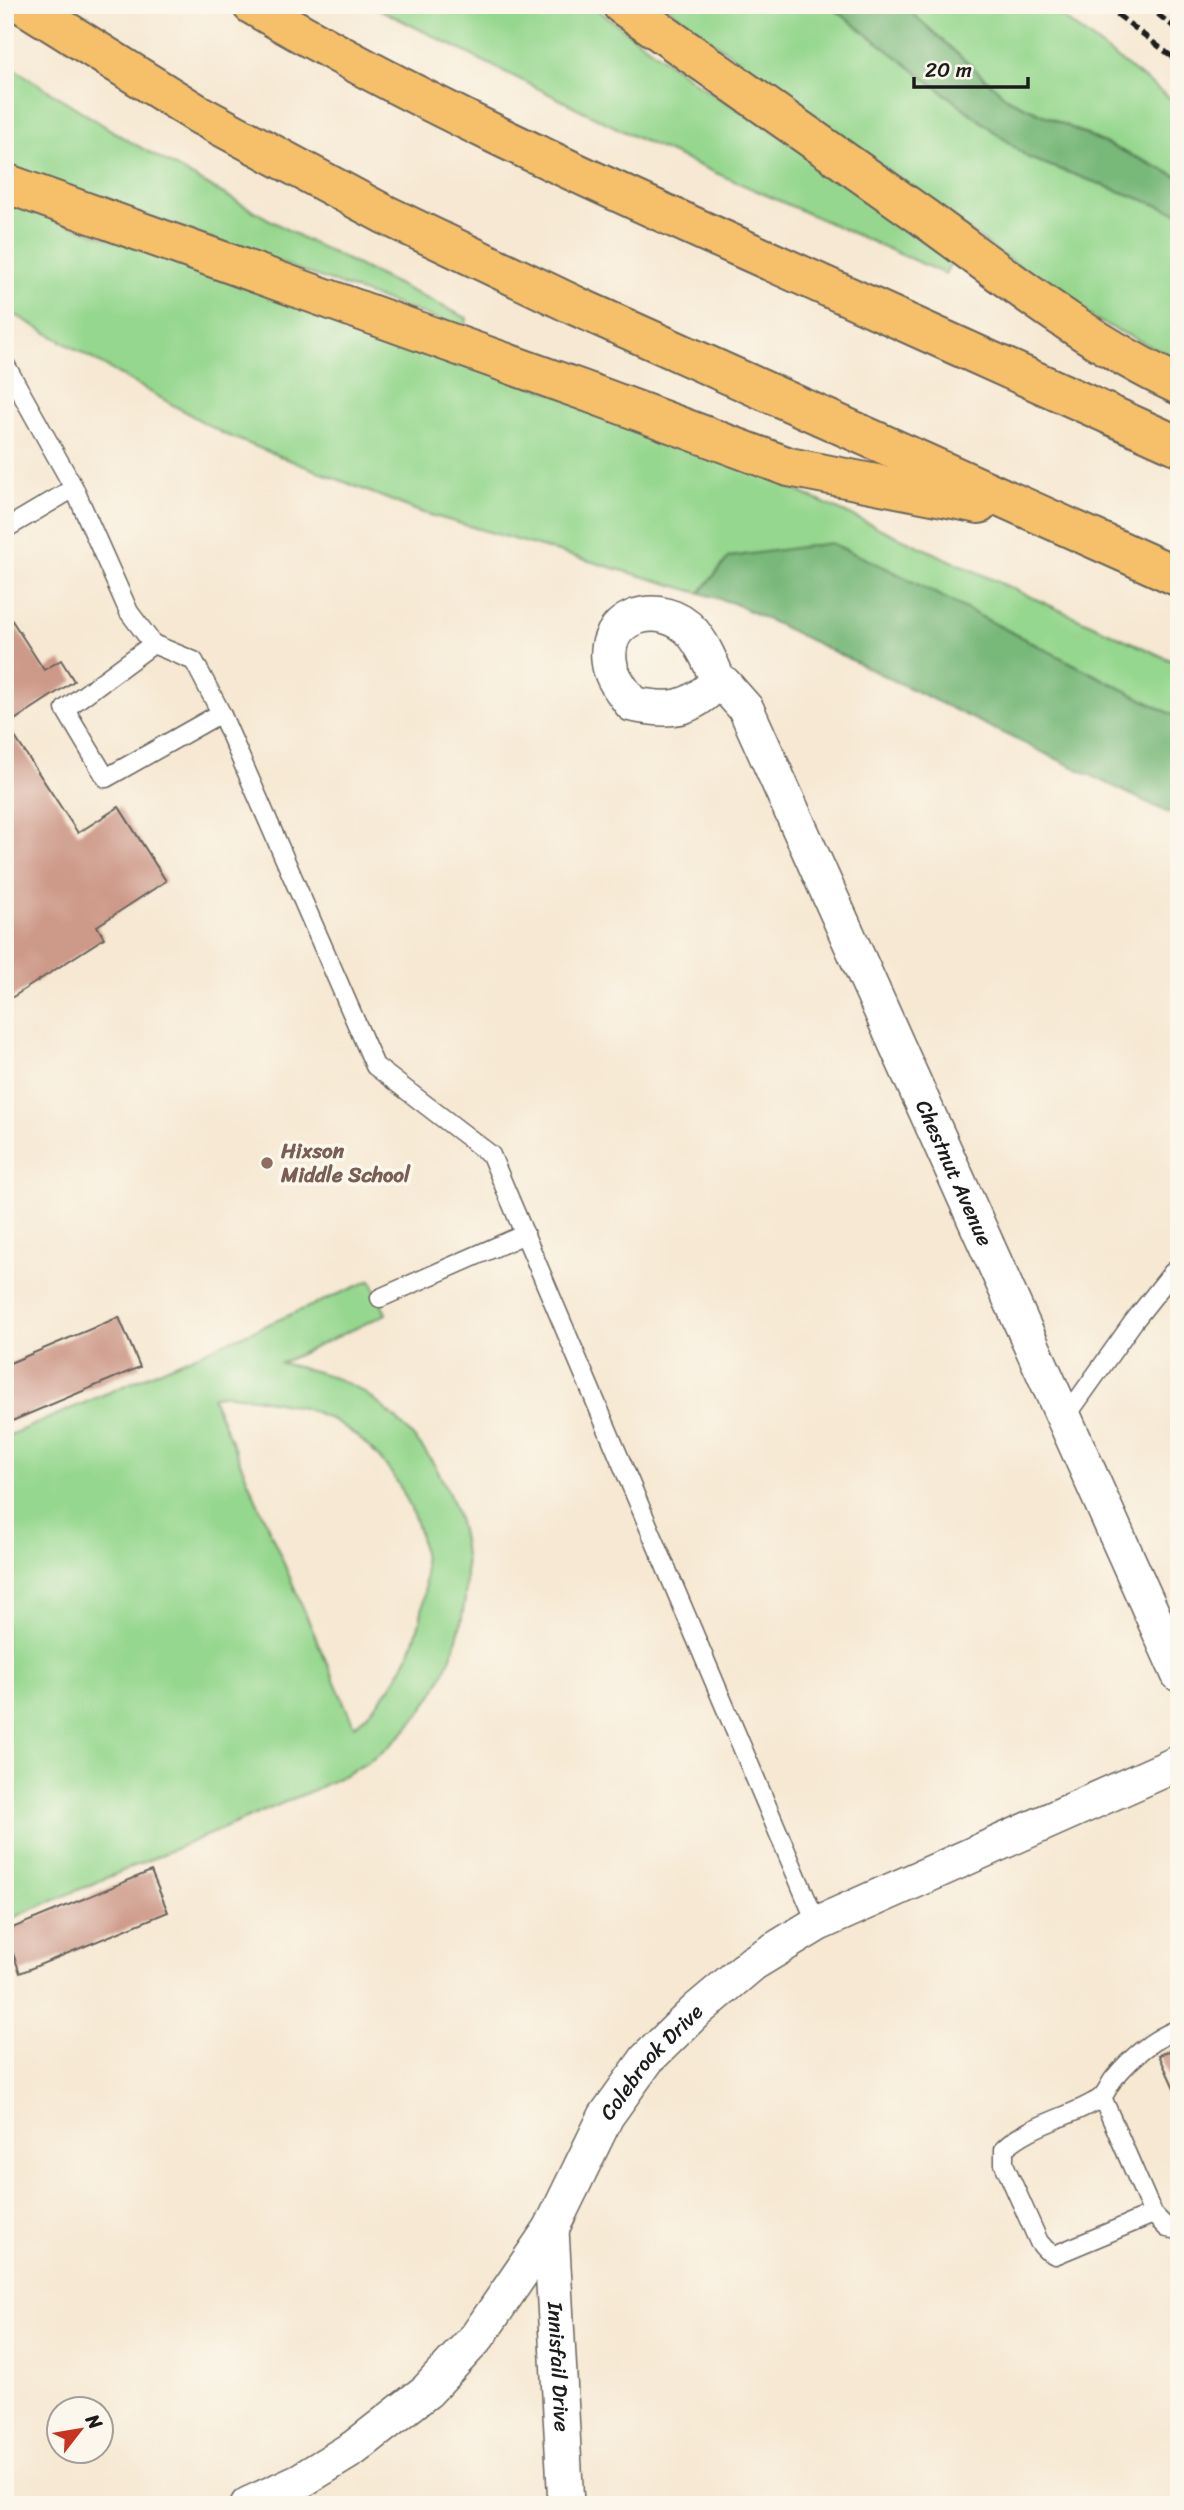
<svg xmlns="http://www.w3.org/2000/svg" width="1184" height="2510" font-family="Sriracha,sans-serif">
	<rect width="100%" height="100%" fill="#fbf7ec"/>
	<filter id="ink" filterUnits="userSpaceOnUse"><feTurbulence type="fractalNoise" baseFrequency=".0143" numOctaves="2"/><feDisplacementMap in="SourceGraphic" scale="14" xChannelSelector="R" yChannelSelector="G"/><feConvolveMatrix kernelMatrix="1 2 1 2 8 2 1 2 1" color-interpolation-filters="sRGB"/></filter>
	<filter id="wash" filterUnits="userSpaceOnUse"><feTurbulence type="fractalNoise" baseFrequency=".00686" numOctaves="4" result="noise"/><feDisplacementMap in="SourceGraphic" scale="28" xChannelSelector="R" yChannelSelector="G"/><feGaussianBlur stdDeviation="1.57" result="paint"/><feColorMatrix in="noise" values="0 0 0 0 0 0 0 0 0 0 0 0 0 0 0 0 0 1.4 0 .05"/><feComposite in="paint" operator="in"/></filter>
	<g filter="url(#wash)">
		<rect width="100%" height="100%" fill="#f6e8d2"/>
		<g fill="#95d78e" stroke="#587a55" stroke-width="2" fill-rule="evenodd">
			<polygon points="371,5 591,5 699,85 796,145 898,220 951,263 945,274 639,139"/>
			<polygon points="664,5 829,5 1029,158 1179,213 1179,360 1098,321 994,249"/>
			<polygon points="903,5 1046,5 1179,105 1179,177 1008,99"/>
			<polygon points="5,63 122,137 304,239 467,318 465,329 5,165"/>
			<polygon points="5,202 678,437 1179,664 1179,718 888,569 729,557 700,593 420,512 224,434 5,309"/>
			<path d="M 371,1280 L 386,1314 L 281,1363 C 313,1370 347,1378 374,1400 C 402,1422 430,1452 445,1485 C 490,1576 460,1690 381,1753 C 362,1768 338,1778 316,1789 L 5,1921 L 5,1437 ZM 225,1394 C 265,1400 313,1404 347,1429 C 449,1502 450,1647 354,1726 L 212,1397 Z"/>
		</g>
		<g fill="#78b879" stroke="#4a6a4a" stroke-width="2">
			<polygon points="829,5 903,5 1008,99 1179,177 1179,213 1029,158"/>
			<polygon points="831,543 888,569 1179,718 1179,818 733,603 700,593 729,557"/>
		</g>
		<g id="blocks">
			<g fill="#cd9989">
				<polygon points="11,619 44,670 61,660 74,681 7,725 78,833 119,807 166,881 97,926 104,938 5,1002 5,623"/>
				<polygon points="119,1317 140,1367 5,1424 5,1365"/>
				<polygon points="151,1871 168,1912 20,1973 5,1931"/>
				<polygon points="1179,2047 1179,2099 1159,2055"/>
			</g>
		</g>
	</g>
	<g filter="url(#ink)">
		<use href="#blocks" fill-opacity="0" stroke="#68635c" stroke-width="2"/>
		<g fill="none" stroke-linecap="round" stroke-linejoin="round">
			<g stroke="#68635c" stroke-width="21">
				<g id="lane">
					<polyline points="5,364 74,488 129,612 153,644 194,661 221,713 375,1066 491,1155 817,1924"/>
					<polyline points="5,529 74,488"/>
					<polyline points="153,644 65,709 106,778 221,713"/>
					<polyline points="380,1298 525,1234"/>
					<polyline points="1065,1418 1134,1321 1172,1273 1179,1267"/>
					<polyline points="1102,2097 1153,2214 1167,2228 1179,2230"/>
					<path d="M 1153,2214 L 1055,2255 L 1046,2250 L 1039,2242 L 1004,2164 L 1004,2149 C 1030,2124 1069,2118 1099,2099 C 1106,2095 1109,2084 1115,2077 C 1132,2057 1154,2038 1179,2029"/>
				</g>
			</g>
			<g stroke="#68635c" stroke-width="38">
				<g id="street">
					<path id="s1" d="M 718,681 C 690,711 670,712 632,704 C 624,693 613,680 610,666 C 599,615 662,597 693,633 C 705,648 711,664 718,681 L 724,684 L 746,709 L 1179,1674"/>
					<path id="s2" d="M 551,2229 L 566,2505"/>
					<path id="s3" d="M 248,2505 L 300,2481 L 354,2448 L 427,2391 L 477,2337 L 551,2229 L 606,2116 L 647,2059 L 696,2011 L 753,1963 L 817,1924 L 1179,1763"/>
				</g>
			</g>
			<g stroke="#68635c" stroke-width="42">
				<g id="highway">
					<polyline points="24,5 198,114 384,214 576,306 1179,577"/>
					<path d="M 252,5 C 411,99 581,176 750,252 C 893,317 1036,381 1179,446"/>
					<path d="M 622,5 C 722,76 822,145 922,216 C 1005,276 1085,341 1179,385"/>
					<polyline points="5,183 582,390 789,467 979,504"/>
				</g>
			</g>
			<use href="#lane" stroke="#fff" stroke-width="18"/>
			<use href="#street" stroke="#fff" stroke-width="35"/>
			<use href="#highway" stroke="#f6c06b" stroke-width="38"/>
			<g stroke="#1c1c1c" stroke-width="5" stroke-dasharray="10 5" stroke-linecap="butt">
				<polyline points="1105,5 1179,62"/>
				<polyline points="1146,5 1179,31"/>
			</g>
		</g>
	</g>
	<circle fill="#8d6e63" stroke="#fbf7ec" stroke-width="2.5" cx="267" cy="1163" r="7"/>
	<g text-anchor="middle" dominant-baseline="central" stroke-width="7" stroke-linejoin="round" paint-order="stroke">
		<g font-size="21" font-weight="bold" fill="#785e54" stroke="#fbf7ec" text-anchor="start">
			<text x="281" y="1151">Hixson<tspan x="281" dy="24">Middle School</tspan></text>
		</g>
		<g font-size="21" fill="#1c1c1c" stroke="#fbf7ec">
			<text stroke="none"><textPath href="#s1" startOffset="866">Chestnut Avenue</textPath></text>
			<text stroke="none"><textPath href="#s3" startOffset="614">Colebrook Drive</textPath></text>
			<text stroke="none"><textPath href="#s2" startOffset="138">Innisfail Drive</textPath></text>
		</g>
	</g>
	<rect width="1184" height="2510" fill="none" stroke="#fbf7ec" stroke-width="28"/>
	<g transform="translate(80 2430) rotate(59)"><circle r="33" fill="#fbf7ec" stroke="#a29f99" stroke-width="2"/>
	<path d="M0-5L12 26L0 18L-12 26Z" fill="#c8321e"/>
	<text y="-10" font-size="19" font-weight="bold" text-anchor="middle" fill="#1c1c1c">N</text>
	</g>
	<path d="M914 77v10h114v-10" fill="none" stroke="#1c1c1c" stroke-width="3.5"/>
	<text x="925" y="77" font-size="21" fill="#1c1c1c" stroke="#fbf7ec" stroke-width="5" paint-order="stroke">20 m</text>
</svg>
